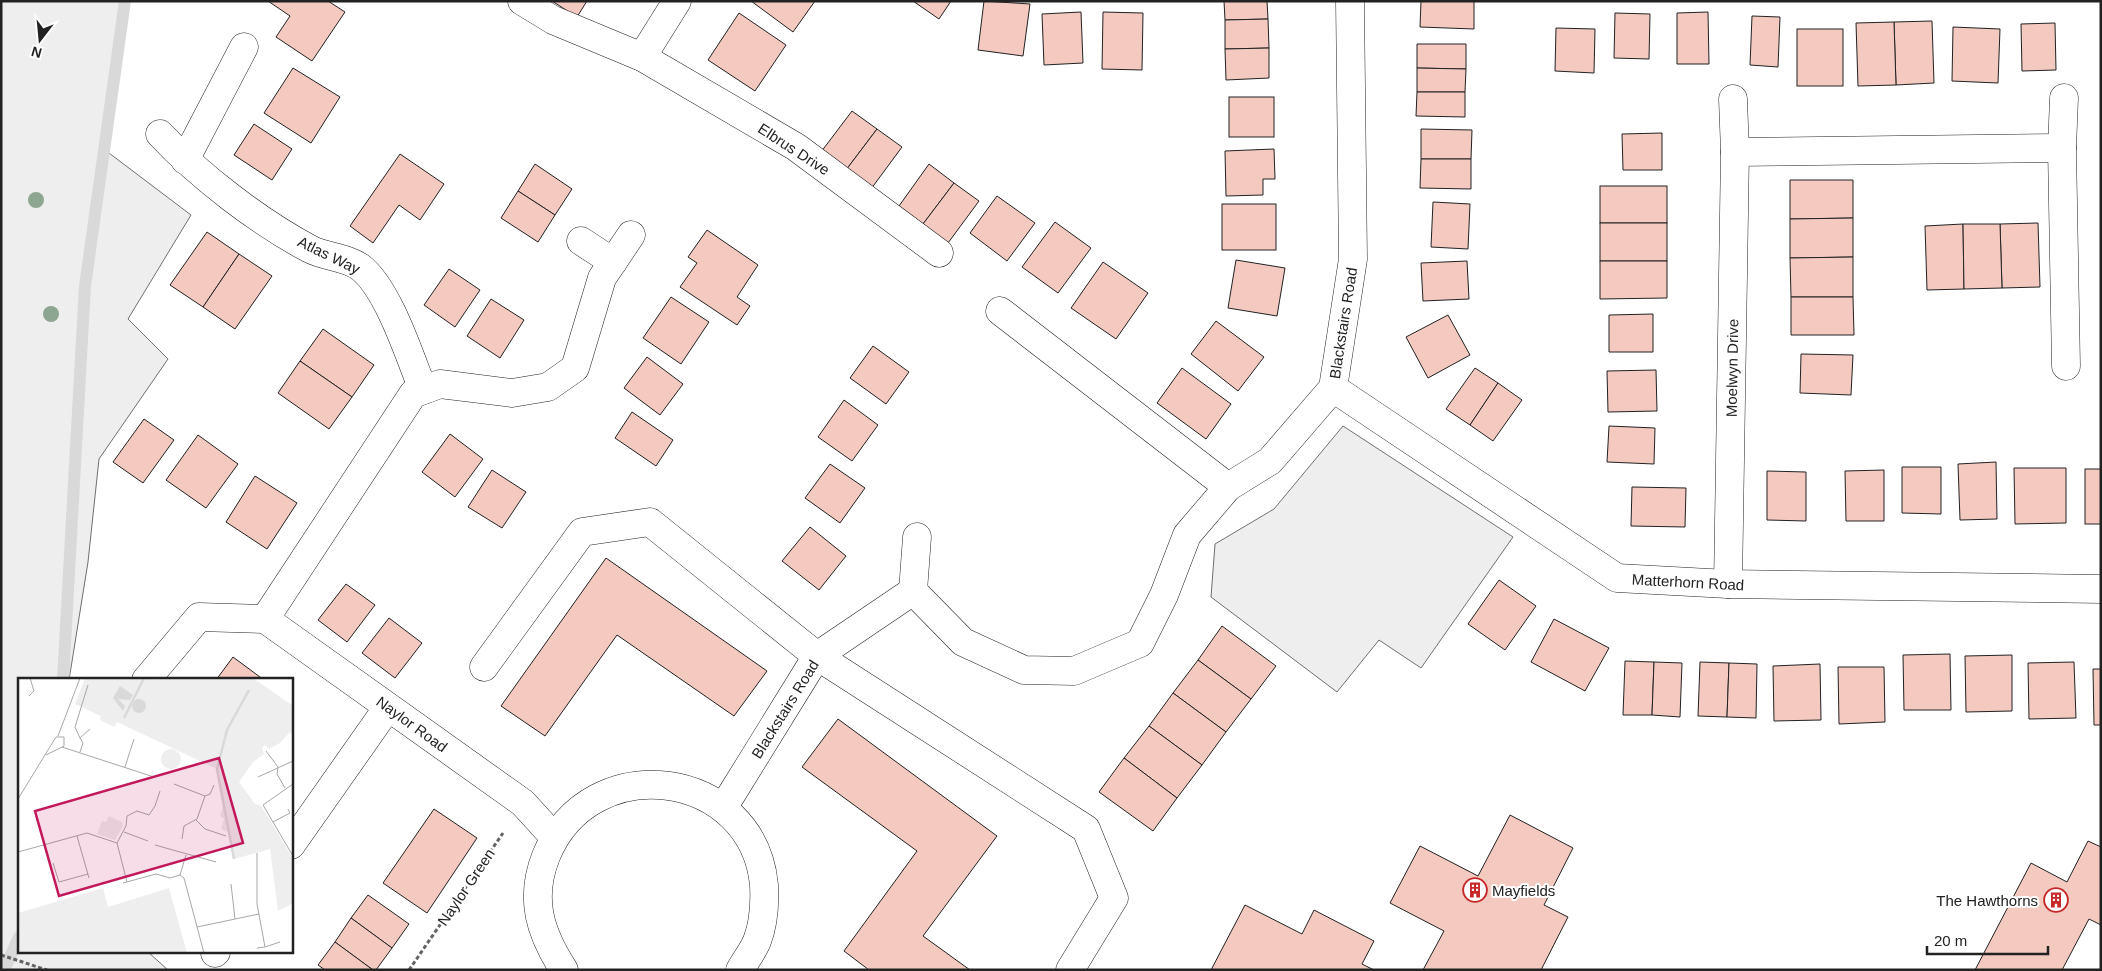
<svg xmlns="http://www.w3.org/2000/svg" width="2102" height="971" font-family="Arial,sans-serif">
	<rect width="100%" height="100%" fill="#fff"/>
	<g fill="#eee" stroke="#6f6f6f">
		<polygon points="1,1 125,1 105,150 191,215 128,319 168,359 99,459 88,562 69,680 19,680 19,952 148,952 168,970 1,970"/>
		<polygon points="1343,426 1513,537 1421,668 1379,640 1337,692 1211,597 1215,544 1274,509"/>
	</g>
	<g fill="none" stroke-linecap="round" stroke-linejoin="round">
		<g stroke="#d9d9d9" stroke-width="12">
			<polyline points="63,680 85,286 125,1"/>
			<polyline points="4,970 19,937"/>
		</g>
	</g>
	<g fill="#f3c9c0" stroke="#222">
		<polygon points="268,1 328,1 345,12 312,61 276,37 290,16"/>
		<polygon points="552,1 587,1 577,17"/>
		<polygon points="751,1 815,1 793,32"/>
		<polygon points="913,1 951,1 939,19"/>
		<polygon points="984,1 1030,4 1023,56 978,50"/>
		<polygon points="1224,1 1267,1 1268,19 1225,20"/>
		<polygon points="1421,1 1474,1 1474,29 1420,27"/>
		<polygon points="1081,12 1083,63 1044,65 1042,14"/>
		<polygon points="1103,12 1143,13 1142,70 1102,69"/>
		<polygon points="1708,12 1709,64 1677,64 1677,13"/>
		<polygon points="739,13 786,45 755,91 708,60"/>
		<polygon points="1615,13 1650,14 1649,59 1614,58"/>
		<polygon points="1752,16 1780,17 1778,67 1750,65"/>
		<polygon points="1268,19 1269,48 1225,49 1225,20"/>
		<polygon points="1932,21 1934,83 1896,85 1894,22"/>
		<polygon points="1894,22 1896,85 1858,86 1856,23"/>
		<polygon points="2055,23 2056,70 2022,71 2021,24"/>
		<polygon points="1953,27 2000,29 1998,83 1952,81"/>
		<polygon points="1556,28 1595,29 1594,73 1555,71"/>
		<rect x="1797" y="29" width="46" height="57"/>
		<polygon points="1417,44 1466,44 1466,69 1417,68"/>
		<polygon points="1269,48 1269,78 1226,80 1225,49"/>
		<polygon points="293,68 340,97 311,143 264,113"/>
		<polygon points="1417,68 1466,69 1465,92 1417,92"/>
		<polygon points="1417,92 1465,92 1465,117 1416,116"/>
		<rect x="1229" y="97" width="45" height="40"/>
		<polygon points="852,111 877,129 846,170 821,152"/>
		<polygon points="254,124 292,149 272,180 234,155"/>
		<polygon points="877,129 902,147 871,189 846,170"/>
		<polygon points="1421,129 1472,130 1471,159 1421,159"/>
		<polygon points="1662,133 1662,170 1623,170 1622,134"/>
		<polygon points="1274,149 1275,179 1263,179 1263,195 1226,196 1225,151"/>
		<polygon points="400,154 444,184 420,220 399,205 373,243 350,226"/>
		<polygon points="1421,159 1471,159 1471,189 1420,188"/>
		<polygon points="535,164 572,189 555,215 518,191"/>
		<polygon points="929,164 954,183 923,224 899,206"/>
		<polygon points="1790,180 1853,180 1853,218 1790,219"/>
		<polygon points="954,183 979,201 948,243 923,224"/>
		<rect x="1600" y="186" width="67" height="37"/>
		<polygon points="518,191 555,215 538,242 501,218"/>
		<polygon points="997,196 1035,223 1007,261 970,233"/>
		<polygon points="1433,202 1470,204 1468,249 1431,247"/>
		<rect x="1222" y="204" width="54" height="46"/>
		<polygon points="1853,218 1853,257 1790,258 1790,219"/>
		<polygon points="1055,222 1091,248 1058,293 1022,267"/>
		<rect x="1600" y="223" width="67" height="38"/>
		<polygon points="2038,223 2040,287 2002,288 2000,224"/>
		<polygon points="1963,224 1964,289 1927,290 1925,226"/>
		<polygon points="1963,224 2000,224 2002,288 1964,289"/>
		<polygon points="707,230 758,265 737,297 750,306 737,325 680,287 697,263 688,257"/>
		<polygon points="207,232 239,254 203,307 170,285"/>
		<polygon points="239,254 272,276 235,329 203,307"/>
		<polygon points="1853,257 1853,297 1791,297 1790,258"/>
		<polygon points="1236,260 1285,268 1277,316 1228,308"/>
		<polygon points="1467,261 1469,299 1423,301 1421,263"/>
		<polygon points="1600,261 1667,261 1667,298 1600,299"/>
		<polygon points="1103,262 1148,293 1116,339 1071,308"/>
		<polygon points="449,269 480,290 455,327 424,305"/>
		<polygon points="671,297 709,322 681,364 643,338"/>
		<polygon points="1791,297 1853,297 1854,335 1791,335"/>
		<polygon points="491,299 524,320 500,358 467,336"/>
		<polygon points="1653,314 1653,352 1609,352 1609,315"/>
		<polygon points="1448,315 1470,355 1428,378 1406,337"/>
		<polygon points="1216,321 1264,357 1238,391 1191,354"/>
		<polygon points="323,329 374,365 352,397 300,361"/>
		<polygon points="873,346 909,372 886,404 850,378"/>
		<polygon points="1801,354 1853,355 1851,395 1800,393"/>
		<polygon points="647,357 683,384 660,415 624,388"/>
		<polygon points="300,361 352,397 329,429 278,393"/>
		<polygon points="1182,368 1231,404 1206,439 1157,403"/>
		<polygon points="1475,368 1498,383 1470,425 1446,409"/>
		<polygon points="1656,370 1657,411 1608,412 1607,371"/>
		<polygon points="1498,383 1522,400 1493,441 1470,425"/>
		<polygon points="844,400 878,425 852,461 818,437"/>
		<polygon points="632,412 673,440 656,466 615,438"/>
		<polygon points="144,419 174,440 143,483 113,462"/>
		<polygon points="1609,426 1655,428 1654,464 1607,462"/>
		<polygon points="450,434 483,459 455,497 422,472"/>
		<polygon points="198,435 238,464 206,508 166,480"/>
		<polygon points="1996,462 1997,519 1960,520 1958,464"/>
		<polygon points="830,464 865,488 840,523 805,498"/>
		<polygon points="1902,467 1941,467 1941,514 1902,513"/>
		<polygon points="2014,468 2066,468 2066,523 2015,524"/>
		<rect x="2085" y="469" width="16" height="55"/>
		<polygon points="492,470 526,492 502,528 468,507"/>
		<polygon points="1884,470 1884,521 1846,521 1845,471"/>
		<polygon points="1767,471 1806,472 1806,521 1767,520"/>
		<polygon points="255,476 297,503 267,549 226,522"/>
		<polygon points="1632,487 1686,488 1685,527 1631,526"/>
		<polygon points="810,527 846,556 819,590 782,561"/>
		<polygon points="606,558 767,671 734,716 617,635 545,736 501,706"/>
		<polygon points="1499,580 1536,606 1505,650 1468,624"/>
		<polygon points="346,584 375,605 347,642 318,620"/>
		<polygon points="389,618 422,643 395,678 362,653"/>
		<polygon points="1554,619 1609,648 1585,691 1531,662"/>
		<polygon points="1222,626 1276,666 1251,699 1198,660"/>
		<polygon points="1950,654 1951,710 1904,710 1903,655"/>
		<polygon points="2012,655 2012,711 1966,712 1965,656"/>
		<polygon points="233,657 264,680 216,680"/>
		<polygon points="1198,660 1251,699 1226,732 1173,693"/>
		<polygon points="1625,661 1654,662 1652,715 1623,715"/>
		<polygon points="1654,662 1682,663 1680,717 1652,715"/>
		<polygon points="1700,662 1729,663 1727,717 1698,716"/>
		<polygon points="2074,662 2076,718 2029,719 2028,663"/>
		<polygon points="1729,663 1757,664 1756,718 1727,717"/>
		<polygon points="1820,664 1821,720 1774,721 1773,666"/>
		<polygon points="1838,667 1884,667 1885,722 1839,724"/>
		<polygon points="2093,669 2101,669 2101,725 2094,725"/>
		<polygon points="1173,693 1226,732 1202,765 1149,726"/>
		<polygon points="838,719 997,836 923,936 970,970 869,970 844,951 917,851 802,767"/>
		<polygon points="1149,726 1202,765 1177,798 1124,758"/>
		<polygon points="1124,758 1177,798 1153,831 1099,792"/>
		<polygon points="434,809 477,838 427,913 383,883"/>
		<polygon points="1510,815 1573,848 1544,905 1568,917 1541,970 1423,970 1444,931 1390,903 1420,846 1478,876"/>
		<polygon points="2088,841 2101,847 2101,925 2089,919 2062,970 1975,970 2031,863 2067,882"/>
		<polygon points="368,895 409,924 392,948 351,918"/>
		<polygon points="1245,905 1302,934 1314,910 1374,941 1362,964 1374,970 1211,970"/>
		<polygon points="351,918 392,948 376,970 373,970 335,942"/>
		<polygon points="335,942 373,970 325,970 318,965"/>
	</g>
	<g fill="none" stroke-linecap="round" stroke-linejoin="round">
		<g stroke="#222" stroke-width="29">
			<g id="minor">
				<polyline points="522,1 553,20 642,57 796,147 939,253"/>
				<polyline points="642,57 677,1"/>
				<path d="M 160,134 C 199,176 259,222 310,249 C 325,257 346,257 360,267 C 388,288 410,357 423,390"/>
				<polyline points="2062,148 2064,98"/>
				<polyline points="1735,152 2062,148 2066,366"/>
				<polyline points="185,160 244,47"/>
				<polyline points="581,241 613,262"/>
				<polyline points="1000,311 1228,487"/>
				<polyline points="1333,388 1617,578 1728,584 2101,589"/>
				<polyline points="1728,584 1735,152 1733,99"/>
				<polyline points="913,591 917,537"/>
				<polyline points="265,619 413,394 440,384 512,393 548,387 575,368 602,278 631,235"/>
				<polyline points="265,619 523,803 554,837"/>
				<polyline points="484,667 582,532 650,522 817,656 1086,829 1114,898 1070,970"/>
				<polyline points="146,680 199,617 265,619"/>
				<polyline points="723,808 817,656 913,591 963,642 1024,670 1074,671 1140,643 1164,595 1187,535 1228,487 1270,461 1333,388 1353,259 1350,1"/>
				<polyline points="291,845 388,707"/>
				<polyline points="215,953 216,952"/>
				<path d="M 564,970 C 540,933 529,899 546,856 C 590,747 753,768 764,885 C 765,904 764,923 757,941 C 753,951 745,961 740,970"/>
			</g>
		</g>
		<g stroke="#646464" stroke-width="3" stroke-dasharray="4 2.5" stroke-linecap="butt">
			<polyline points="1,955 47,970"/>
			<polyline points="409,970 503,833"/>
		</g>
		<use href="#minor" stroke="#fff" stroke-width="28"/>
	</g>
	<g fill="#8da692">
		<circle cx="36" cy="200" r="8"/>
		<circle cx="51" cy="314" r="8"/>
	</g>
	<defs>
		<g id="building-ring" transform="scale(1.25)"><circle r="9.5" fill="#fff" stroke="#c62828" stroke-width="1.5"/><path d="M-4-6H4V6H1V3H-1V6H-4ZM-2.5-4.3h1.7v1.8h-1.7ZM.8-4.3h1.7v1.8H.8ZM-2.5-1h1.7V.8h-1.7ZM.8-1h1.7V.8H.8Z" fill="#c62828"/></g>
	</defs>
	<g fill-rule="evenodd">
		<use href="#building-ring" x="1475" y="890"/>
		<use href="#building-ring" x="2056" y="900"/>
	</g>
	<g text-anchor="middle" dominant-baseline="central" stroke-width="4" stroke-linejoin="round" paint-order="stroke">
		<g font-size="15" fill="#222" stroke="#fff">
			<text transform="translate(794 149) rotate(33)">Elbrus Drive</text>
			<text transform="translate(329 255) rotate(26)">Atlas Way</text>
			<text transform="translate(1343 323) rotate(-81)">Blackstairs Road</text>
			<text transform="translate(1732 368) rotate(-89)">Moelwyn Drive</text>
			<text transform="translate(1688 582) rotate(3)">Matterhorn Road</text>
			<text transform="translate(785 709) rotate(-58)">Blackstairs Road</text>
			<text transform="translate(412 724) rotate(36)">Naylor Road</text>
			<text transform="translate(466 887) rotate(-56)">Naylor Green</text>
		</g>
		<g font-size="15" fill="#222" stroke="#fff" text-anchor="start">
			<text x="1492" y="890">Mayfields</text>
			<text x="2038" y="900" text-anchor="end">The Hawthorns</text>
		</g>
	</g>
	<g transform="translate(18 678)">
		<rect width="275" height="275" fill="#fff"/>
		<path d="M 67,0 L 235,0 L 275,28 L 275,57 L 272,54 L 262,65 L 251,71 L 247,67 L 244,70 L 246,76 L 235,84 L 221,104 L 237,126 L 243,128 L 275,180 L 275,225 L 260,233 L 252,171 L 216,181 L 212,155 L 203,151 L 206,141 L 202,138 L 205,128 L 199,91 L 99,44 L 96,49 L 82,42 L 83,38 L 57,26 ZM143 81a10 10 0 1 1 20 0a10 10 0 1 1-20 0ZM 91,138 L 104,144 L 105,148 L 97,162 L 79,156 L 84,143 L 88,144 ZM 85,210 L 90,229 L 151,210 L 169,275 L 0,275 L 0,235 Z" fill="#eee"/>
		<path d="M 102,8 L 115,17 L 112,22 L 100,21 L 107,28 L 105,33 L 95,20 ZM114 28a7 7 0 1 1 14 0a7 7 0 1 1-14 0Z" fill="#d9d9d9"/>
		<path fill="none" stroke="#d9d9d9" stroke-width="2.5" d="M 106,40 L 126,0M 216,181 L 199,91 L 209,52 L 231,12"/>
		<path fill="none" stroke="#a7a7a7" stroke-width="1" d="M 11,18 L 16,13 L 12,0M 40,58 L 62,0M 62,60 L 57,49 L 70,7M 44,69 L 136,99M 248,73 L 260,89M 62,74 L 65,65 L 62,60 L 72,51M 107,89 L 116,61M 260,89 L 259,96 L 267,110M 240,99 L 275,83M 156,106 L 187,118M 275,106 L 245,127 L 275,178M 187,118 L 192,116 L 196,107M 0,121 L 38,59 L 46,59 L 46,68 L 28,77M 178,142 L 187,151 L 208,158M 255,144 L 272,135 L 270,131M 106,154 L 130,163M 59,158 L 71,200M 164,161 L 166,148 L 179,141 L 187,118M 137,167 L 198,184M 0,174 L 69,155 L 99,165M 35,185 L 41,204 L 70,196M 162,197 L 166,200 L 186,275M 162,197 L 168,177M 109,204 L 99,165 L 108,148 L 109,138 L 119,133 L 131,137 L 137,128 L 142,113M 105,205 L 138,196 L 152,200 L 162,197M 213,206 L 217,241M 179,249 L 241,236M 247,269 L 262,264M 239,270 L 247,269 L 239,226 L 239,175"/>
		<path fill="#c2185b" fill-opacity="0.15" stroke="#c2185b" stroke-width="2.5" d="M 201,80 L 225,165 L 41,218 L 17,133 Z"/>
		<rect width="275" height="275" fill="none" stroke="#222" stroke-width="2.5"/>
	</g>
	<rect width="2102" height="971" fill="none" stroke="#222222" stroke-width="5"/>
	<g transform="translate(40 40) rotate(196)" stroke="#ffffff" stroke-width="4" paint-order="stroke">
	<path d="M0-4L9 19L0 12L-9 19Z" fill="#222222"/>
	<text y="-8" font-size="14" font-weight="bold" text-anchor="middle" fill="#222222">N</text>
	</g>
	<path d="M1927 946v8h121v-8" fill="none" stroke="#222222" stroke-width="2.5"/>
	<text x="1934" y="946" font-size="15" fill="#222222" stroke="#ffffff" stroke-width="4" paint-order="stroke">20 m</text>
</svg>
